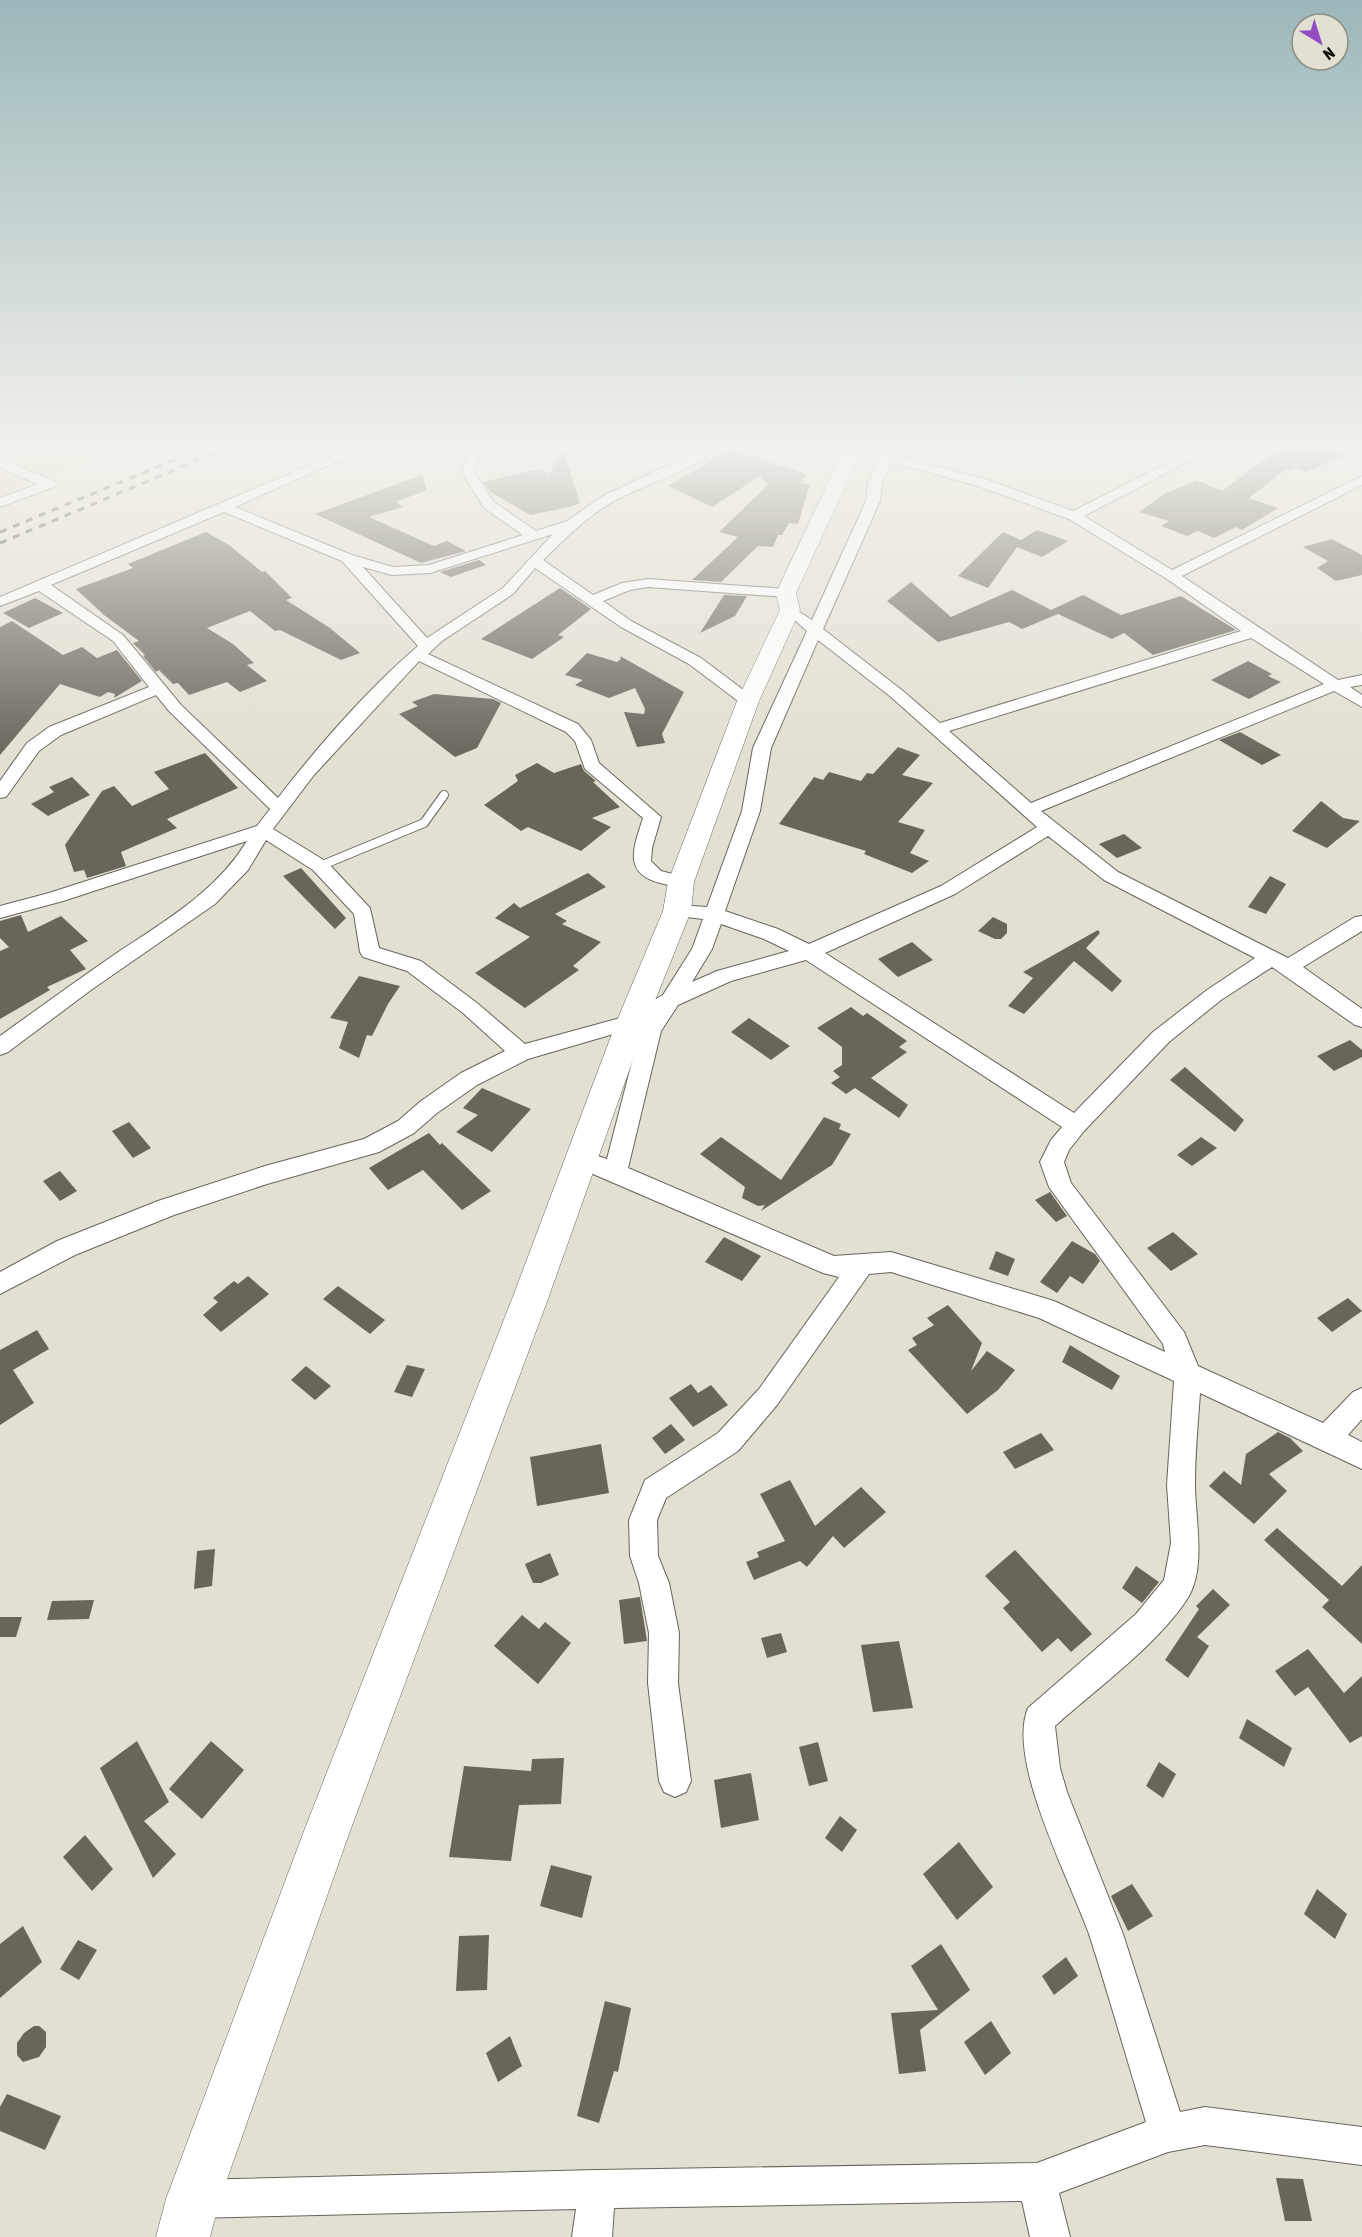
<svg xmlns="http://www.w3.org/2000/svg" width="1362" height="2237" font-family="'Asap Condensed',sans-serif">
	<rect width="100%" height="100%" fill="#e2e0d2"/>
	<polygon fill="#d7d4bf" points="0,445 134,445 0,495"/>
	<g fill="#68665b">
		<polygon points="1289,445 1324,445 1348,455 1306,472 1296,467 1289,471 1285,470 1249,498 1278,508 1242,530 1236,527 1214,538 1198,531 1187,536 1161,526 1169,521 1139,512 1164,494 1197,480 1222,491 1260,463"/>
		<polygon points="563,449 580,503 569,507 530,515 490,492 483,482 540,469 549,474"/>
		<polygon points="730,450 806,474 800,483 810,484 798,524 789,523 782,535 778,535 773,547 758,546 721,582 692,580 738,537 719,532 768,485 760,476 712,507 668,486"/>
		<polygon points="422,475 427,490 396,502 403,507 369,517 434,546 447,541 466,551 421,563 315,514"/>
		<polygon points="1037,530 1068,541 1042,557 1017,547 988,588 958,576 1003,532 1021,540"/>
		<polygon points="206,532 229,545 262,572 265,571 292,598 286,600 330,628 360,653 341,660 280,630 275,631 250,611 207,628 233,644 254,663 247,665 267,681 240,692 227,682 189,695 178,683 173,684 159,670 156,672 143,656 145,655 133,643 139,641 104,615 76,589 133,568 128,564"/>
		<polygon points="1332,539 1362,555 1362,575 1336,581 1317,568 1328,561 1303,547"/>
		<polygon points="479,560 486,565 451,577 440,572"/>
		<polygon points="911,582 951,617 1012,590 1051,610 1083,595 1121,615 1181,596 1236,630 1153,655 1124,633 1112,639 1058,614 1022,629 1009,622 938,642 887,601"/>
		<polygon points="560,588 591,609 558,635 564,637 532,659 481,639"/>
		<polygon points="724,595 747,596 735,616 700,633"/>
		<polygon points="35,598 63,613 29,628 3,613"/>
		<polygon points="12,621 63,655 82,647 97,658 117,650 142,681 114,698 115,694 108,692 100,697 60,684 0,755 0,627"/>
		<polygon points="587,653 617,662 621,659 620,656 684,692 662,734 665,743 637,747 624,712 644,714 645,709 635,688 609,698 575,685 583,680 565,675"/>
		<polygon points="1248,661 1272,674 1268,676 1281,682 1249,699 1211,680"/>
		<polygon points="434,694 493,699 501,703 477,748 455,757 399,714 418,706 412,702"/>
		<polygon points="1240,732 1281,755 1262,765 1219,740"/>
		<polygon points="898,747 920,755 902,775 933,783 898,822 925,830 910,853 929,861 912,873 864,854 866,851 779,824 814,777 823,780 829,772 861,781 867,773 873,774"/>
		<polygon points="205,753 238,788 167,819 177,828 121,852 126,866 87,878 84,870 74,872 65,845 102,791 114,786 132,806 169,789 154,772"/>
		<polygon points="537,763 554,773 581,764 584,771 596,781 593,782 620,807 592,818 611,827 581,851 528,827 521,831 484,805 518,781 515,775"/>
		<polygon points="72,777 90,795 48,816 31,804 54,792 49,787"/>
		<polygon points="1321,801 1343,818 1360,821 1327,848 1292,831"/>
		<polygon points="1124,834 1142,848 1117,858 1099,844"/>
		<polygon points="301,868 346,918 335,929 283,876"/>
		<polygon points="588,873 606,887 555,914 567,921 562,924 601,942 573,966 579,970 525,1008 475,973 530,937 495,918 514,903 520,908"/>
		<polygon points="1270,876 1286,884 1266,914 1248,907"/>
		<polygon points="21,915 28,932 61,916 88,941 70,950 86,969 47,987 50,990 0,1019 0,951 9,947 0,938 0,921"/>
		<polygon points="993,917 1007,924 1007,933 1001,939 995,939 978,931"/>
		<polygon points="1098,930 1100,933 1086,948 1122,981 1112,992 1074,961 1024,1014 1008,1006 1033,978 1023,972"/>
		<polygon points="912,942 933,960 898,977 878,959"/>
		<polygon points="359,976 400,986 388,1004 372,1036 367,1035 359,1058 339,1048 348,1022 330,1018"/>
		<polygon points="851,1007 863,1016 867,1013 907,1041 899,1047 907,1052 871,1078 908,1105 899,1118 855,1088 846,1094 831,1083 840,1077 833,1071 842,1065 842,1047 817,1028"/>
		<polygon points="749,1018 790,1046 771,1060 731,1032"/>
		<polygon points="1350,1040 1362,1050 1362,1057 1334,1071 1317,1056"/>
		<polygon points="1185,1067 1244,1120 1235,1132 1170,1080"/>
		<polygon points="482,1088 531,1109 492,1152 456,1132 478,1115 463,1108"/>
		<polygon points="824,1117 841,1124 839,1129 851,1134 832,1165 761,1211 765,1205 758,1206 742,1198 745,1187 700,1154 721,1137 781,1180"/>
		<polygon points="129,1122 151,1148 133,1158 112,1131"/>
		<polygon points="429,1133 440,1145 442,1143 491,1191 462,1210 423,1170 388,1190 369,1168"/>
		<polygon points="1201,1137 1217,1148 1192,1166 1177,1155"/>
		<polygon points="60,1171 77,1191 60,1201 43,1181"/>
		<polygon points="1050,1192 1067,1216 1056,1222 1035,1200"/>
		<polygon points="1173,1232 1198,1254 1171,1271 1147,1248"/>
		<polygon points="724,1237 761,1256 742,1281 705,1262"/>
		<polygon points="1072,1241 1095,1254 1100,1261 1083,1284 1070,1276 1057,1293 1040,1282"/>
		<polygon points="996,1251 1015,1259 1008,1276 989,1269"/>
		<polygon points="248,1276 269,1294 221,1332 203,1315 218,1302 213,1298 234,1281 238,1284"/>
		<polygon points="338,1286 385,1320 370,1334 323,1299"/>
		<polygon points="1348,1298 1362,1311 1332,1332 1317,1318"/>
		<polygon points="948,1305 982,1343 971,1371 987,1351 1015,1370 998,1390 967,1414 908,1350 917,1345 912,1338 934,1325 927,1318"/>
		<polygon points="37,1330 49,1349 13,1370 34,1403 0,1425 0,1350"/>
		<polygon points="1070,1345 1120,1376 1112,1390 1062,1362"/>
		<polygon points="407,1365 425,1369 412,1397 394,1392"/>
		<polygon points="306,1366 331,1386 315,1400 291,1380"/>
		<polygon points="691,1384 698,1393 711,1385 728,1405 693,1427 669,1398"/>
		<polygon points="671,1424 685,1440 665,1454 652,1438"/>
		<polygon points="1278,1432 1290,1438 1303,1451 1269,1474 1287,1491 1254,1524 1209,1486 1224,1471 1241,1485 1246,1454"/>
		<polygon points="1041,1433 1054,1450 1015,1469 1003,1452"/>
		<polygon points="601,1444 609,1493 537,1506 530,1457"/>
		<polygon points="790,1480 815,1526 861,1487 886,1512 844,1548 833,1536 807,1567 800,1561 754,1580 746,1562 759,1557 757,1552 785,1541 760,1494"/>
		<polygon points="1277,1528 1342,1586 1362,1565 1362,1644 1322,1607 1329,1600 1264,1540"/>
		<polygon points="215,1549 212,1586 194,1589 197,1551"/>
		<polygon points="1015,1550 1092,1634 1071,1652 1058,1638 1042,1652 1003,1608 1010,1602 985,1576"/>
		<polygon points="550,1553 559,1575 541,1583 533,1583 525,1564"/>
		<polygon points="1136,1566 1159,1582 1142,1603 1122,1588"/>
		<polygon points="1213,1589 1230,1605 1197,1637 1209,1646 1188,1678 1165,1660 1199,1609 1196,1606"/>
		<polygon points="640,1597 647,1641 624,1644 619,1600"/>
		<polygon points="94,1600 89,1619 47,1620 52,1601"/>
		<polygon points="522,1615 539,1629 545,1622 571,1643 538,1684 494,1646"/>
		<polygon points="0,1617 22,1617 16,1637 0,1637"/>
		<polygon points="781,1633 787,1652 767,1658 761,1638"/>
		<polygon points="899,1641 913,1708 873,1712 861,1645"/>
		<polygon points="1308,1649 1344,1693 1362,1676 1362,1736 1350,1743 1308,1687 1295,1696 1275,1671"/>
		<polygon points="1247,1719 1292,1748 1284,1767 1239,1738"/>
		<polygon points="137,1741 169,1802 144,1821 176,1854 153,1878 100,1768"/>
		<polygon points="211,1741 244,1770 202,1819 169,1789"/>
		<polygon points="818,1742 828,1781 809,1786 799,1747"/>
		<polygon points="564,1758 561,1804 519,1805 511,1861 449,1857 464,1766 531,1771 532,1759"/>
		<polygon points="1159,1762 1176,1774 1163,1798 1146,1786"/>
		<polygon points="751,1773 759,1820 721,1828 714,1780"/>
		<polygon points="840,1816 857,1830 842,1852 825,1838"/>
		<polygon points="85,1835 113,1869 92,1891 63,1857"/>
		<polygon points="959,1842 993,1887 957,1920 923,1874"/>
		<polygon points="551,1865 592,1876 582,1918 540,1906"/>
		<polygon points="1132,1884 1153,1916 1128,1931 1111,1896"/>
		<polygon points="1317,1889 1347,1914 1335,1939 1304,1914"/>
		<polygon points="23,1926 42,1962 0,1998 0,1944"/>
		<polygon points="489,1935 487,1990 456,1991 459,1936"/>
		<polygon points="78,1940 97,1950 79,1980 60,1969"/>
		<polygon points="941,1944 970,1990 920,2030 926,2071 899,2074 891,2013 938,2010 911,1966"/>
		<polygon points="1066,1957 1078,1976 1054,1995 1042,1976"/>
		<polygon points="605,2001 631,2008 618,2072 614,2071 599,2123 577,2116"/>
		<polygon points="991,2021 1011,2053 985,2075 964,2042"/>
		<polygon points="34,2026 39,2026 46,2032 46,2047 39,2057 23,2062 17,2055 17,2043 24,2033"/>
		<polygon points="510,2036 522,2066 498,2082 486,2053"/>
		<polygon points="7,2094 61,2116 45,2150 0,2131 0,2107"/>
		<polygon points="1276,2178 1303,2179 1312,2221 1285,2221"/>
	</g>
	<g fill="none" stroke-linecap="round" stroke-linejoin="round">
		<g stroke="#67655a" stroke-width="10">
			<polyline id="lane" points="320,866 424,823 444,795"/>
		</g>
		<g stroke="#67655a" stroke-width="2">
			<g id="street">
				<path d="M 357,445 L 374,445 L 235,507 L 352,555 L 393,567 L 429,565 L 523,535 L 484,508 L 462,472 L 471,445 L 483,445 L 474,472 L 494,502 L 536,531 L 567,521 L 603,496 L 685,457 L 706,445 L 721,445 C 700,468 643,485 614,501 C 587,516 565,539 543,560 L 593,595 L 622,583 L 648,579 L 786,589 L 793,593 L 786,597 L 648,587 L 630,590 L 603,601 L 631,621 L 701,658 L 754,698 L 756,701 L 754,704 L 742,704 L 689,664 L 621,627 L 535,568 L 513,594 L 442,641 L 428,654 L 578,724 L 591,740 L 599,763 L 661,817 L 652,848 L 651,861 L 661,871 L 688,878 L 691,882 L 688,886 C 678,889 669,885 660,883 C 622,873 634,847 643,818 L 585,769 L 575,741 L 566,732 L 419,661 L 314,775 L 273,829 L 327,862 L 370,908 L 379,948 L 421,961 L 477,1003 L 525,1044 L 624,1017 L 663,995 L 692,949 L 703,919 L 670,915 L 667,911 L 670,907 L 677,905 L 707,907 L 742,811 L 753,748 L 807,631 L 783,610 L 790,606 L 812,620 L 866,501 L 868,482 L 881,459 L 850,451 L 848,448 L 850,445 L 858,445 L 988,480 L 1073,511 L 1204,445 L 1220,445 L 1084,516 L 1172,570 L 1362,476 L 1362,485 L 1182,576 L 1338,680 L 1362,675 L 1362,685 L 1350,687 L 1362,695 L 1362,707 L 1334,691 L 1041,811 L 1118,872 L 1288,958 L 1355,917 L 1362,916 L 1362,931 L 1303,967 L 1362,1009 L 1362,1027 L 1355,1025 L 1272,967 L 1221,1000 L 1169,1042 L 1084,1131 L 1069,1150 L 1064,1162 L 1071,1183 L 1184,1332 L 1198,1366 L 1323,1423 L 1353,1392 L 1362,1388 L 1362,1419 L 1348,1435 L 1362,1442 L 1362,1469 L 1200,1393 C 1198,1423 1195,1453 1195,1484 C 1195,1517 1206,1566 1189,1596 C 1162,1641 1095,1690 1055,1726 L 1060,1768 L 1067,1792 L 1123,1934 L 1180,2112 L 1205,2107 L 1362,2127 L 1362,2165 L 1205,2145 L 1168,2152 L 1059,2193 L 1070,2237 L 1030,2237 L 1022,2201 L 614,2208 L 612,2237 L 572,2237 L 576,2209 L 193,2218 L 179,2213 L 174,2199 L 179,2185 L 193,2180 L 597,2170 L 1037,2163 L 1146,2122 C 1127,2060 1109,1996 1089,1934 C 1070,1880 1006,1760 1028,1708 L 1136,1614 L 1164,1580 L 1171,1543 L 1167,1485 L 1174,1381 L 1039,1318 L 891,1272 L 869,1274 L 777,1405 L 738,1451 L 666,1498 L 657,1520 L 658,1556 L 669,1583 L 679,1633 L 678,1683 L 691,1781 L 686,1792 L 675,1797 L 664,1792 L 659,1781 L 648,1683 L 649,1633 L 639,1583 L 630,1556 L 629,1520 L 645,1480 L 718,1433 L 759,1389 L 839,1277 L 823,1273 L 572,1165 L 568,1159 L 572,1153 L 580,1150 L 607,1159 L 640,1031 L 644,1025 L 528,1059 L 477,1085 L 437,1113 L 414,1133 L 379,1152 L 267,1184 L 174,1215 L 75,1255 L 0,1294 L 0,1272 L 57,1241 L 158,1201 L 265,1166 L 364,1139 L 398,1121 L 421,1101 L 461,1073 L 505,1051 L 463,1013 L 407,971 L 363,957 L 360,952 L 354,914 L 313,870 L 266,840 L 248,870 L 215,904 L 91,990 L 8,1052 L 0,1055 L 0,1036 C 36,1010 72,984 108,959 C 159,924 214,895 247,841 L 63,901 L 0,918 L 0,906 L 49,893 L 257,826 L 270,809 L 169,711 L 156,695 L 61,735 L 39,751 L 6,797 L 0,798 L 0,781 L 27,743 L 49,727 L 149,687 L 113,641 L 39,591 L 0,606 L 0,597 ZM 892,462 L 978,486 L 1069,519 L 1167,579 L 1241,631 L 940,723 L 903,691 L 823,629 L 880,501 L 882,482 ZM 224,512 L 342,561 L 418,646 C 368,689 318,746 278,798 L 181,705 L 123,635 L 51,585 ZM 553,534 L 503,588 L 427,638 L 363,567 L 392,575 L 430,573 ZM 1251,638 L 1324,684 L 1031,803 L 949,731 ZM 818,640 L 891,697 L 1037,827 L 941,886 L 809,944 L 778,929 L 725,911 L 760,811 L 771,748 ZM 1048,836 L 1104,880 L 1255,958 L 1207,990 L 1153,1032 L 1074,1113 L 825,953 L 955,894 ZM 721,924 L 764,939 L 789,951 L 717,971 L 692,982 L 712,949 ZM 806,960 L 1062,1127 L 1051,1140 L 1040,1162 L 1049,1187 L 1163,1344 L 1165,1352 L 1054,1301 L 891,1252 L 834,1256 L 628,1168 L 661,1031 L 678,1005 L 731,981 Z"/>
				<polygon points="0,459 54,481 56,484 54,487 0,507 0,498 38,484 0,468"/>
			</g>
		</g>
		<g stroke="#67655a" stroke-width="1">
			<polygon id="secondary" points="846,445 864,445 796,593 800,610 759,701 694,882 691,911 646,1023 548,1299 350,1831 220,2199 210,2237 156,2237 166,2199 304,1831 512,1299 616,1023 663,911 668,882 737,701 780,610 776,593"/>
		</g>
		<use href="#lane" stroke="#fff" stroke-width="8"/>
		<use href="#street" fill="#fff" fill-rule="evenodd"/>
		<use href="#secondary" fill="#fff" fill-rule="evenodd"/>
		<g stroke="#3c3c35" stroke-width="3" stroke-dasharray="7 7" stroke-linecap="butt">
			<polyline points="0,532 210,445"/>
			<polyline points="0,543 234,445"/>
		</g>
	</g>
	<linearGradient id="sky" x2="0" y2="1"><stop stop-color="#9cb7ba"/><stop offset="0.59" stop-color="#f2f1eb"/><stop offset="1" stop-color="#f2f1eb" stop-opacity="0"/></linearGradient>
	<rect width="1362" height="758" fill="url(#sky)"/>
	<g transform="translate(1320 42) rotate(142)"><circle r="28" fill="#e2e0d2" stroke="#8e8d83" stroke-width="1.5"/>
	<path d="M0-4.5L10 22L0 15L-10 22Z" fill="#914dc1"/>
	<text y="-9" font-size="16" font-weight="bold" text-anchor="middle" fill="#11110c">N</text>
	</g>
</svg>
